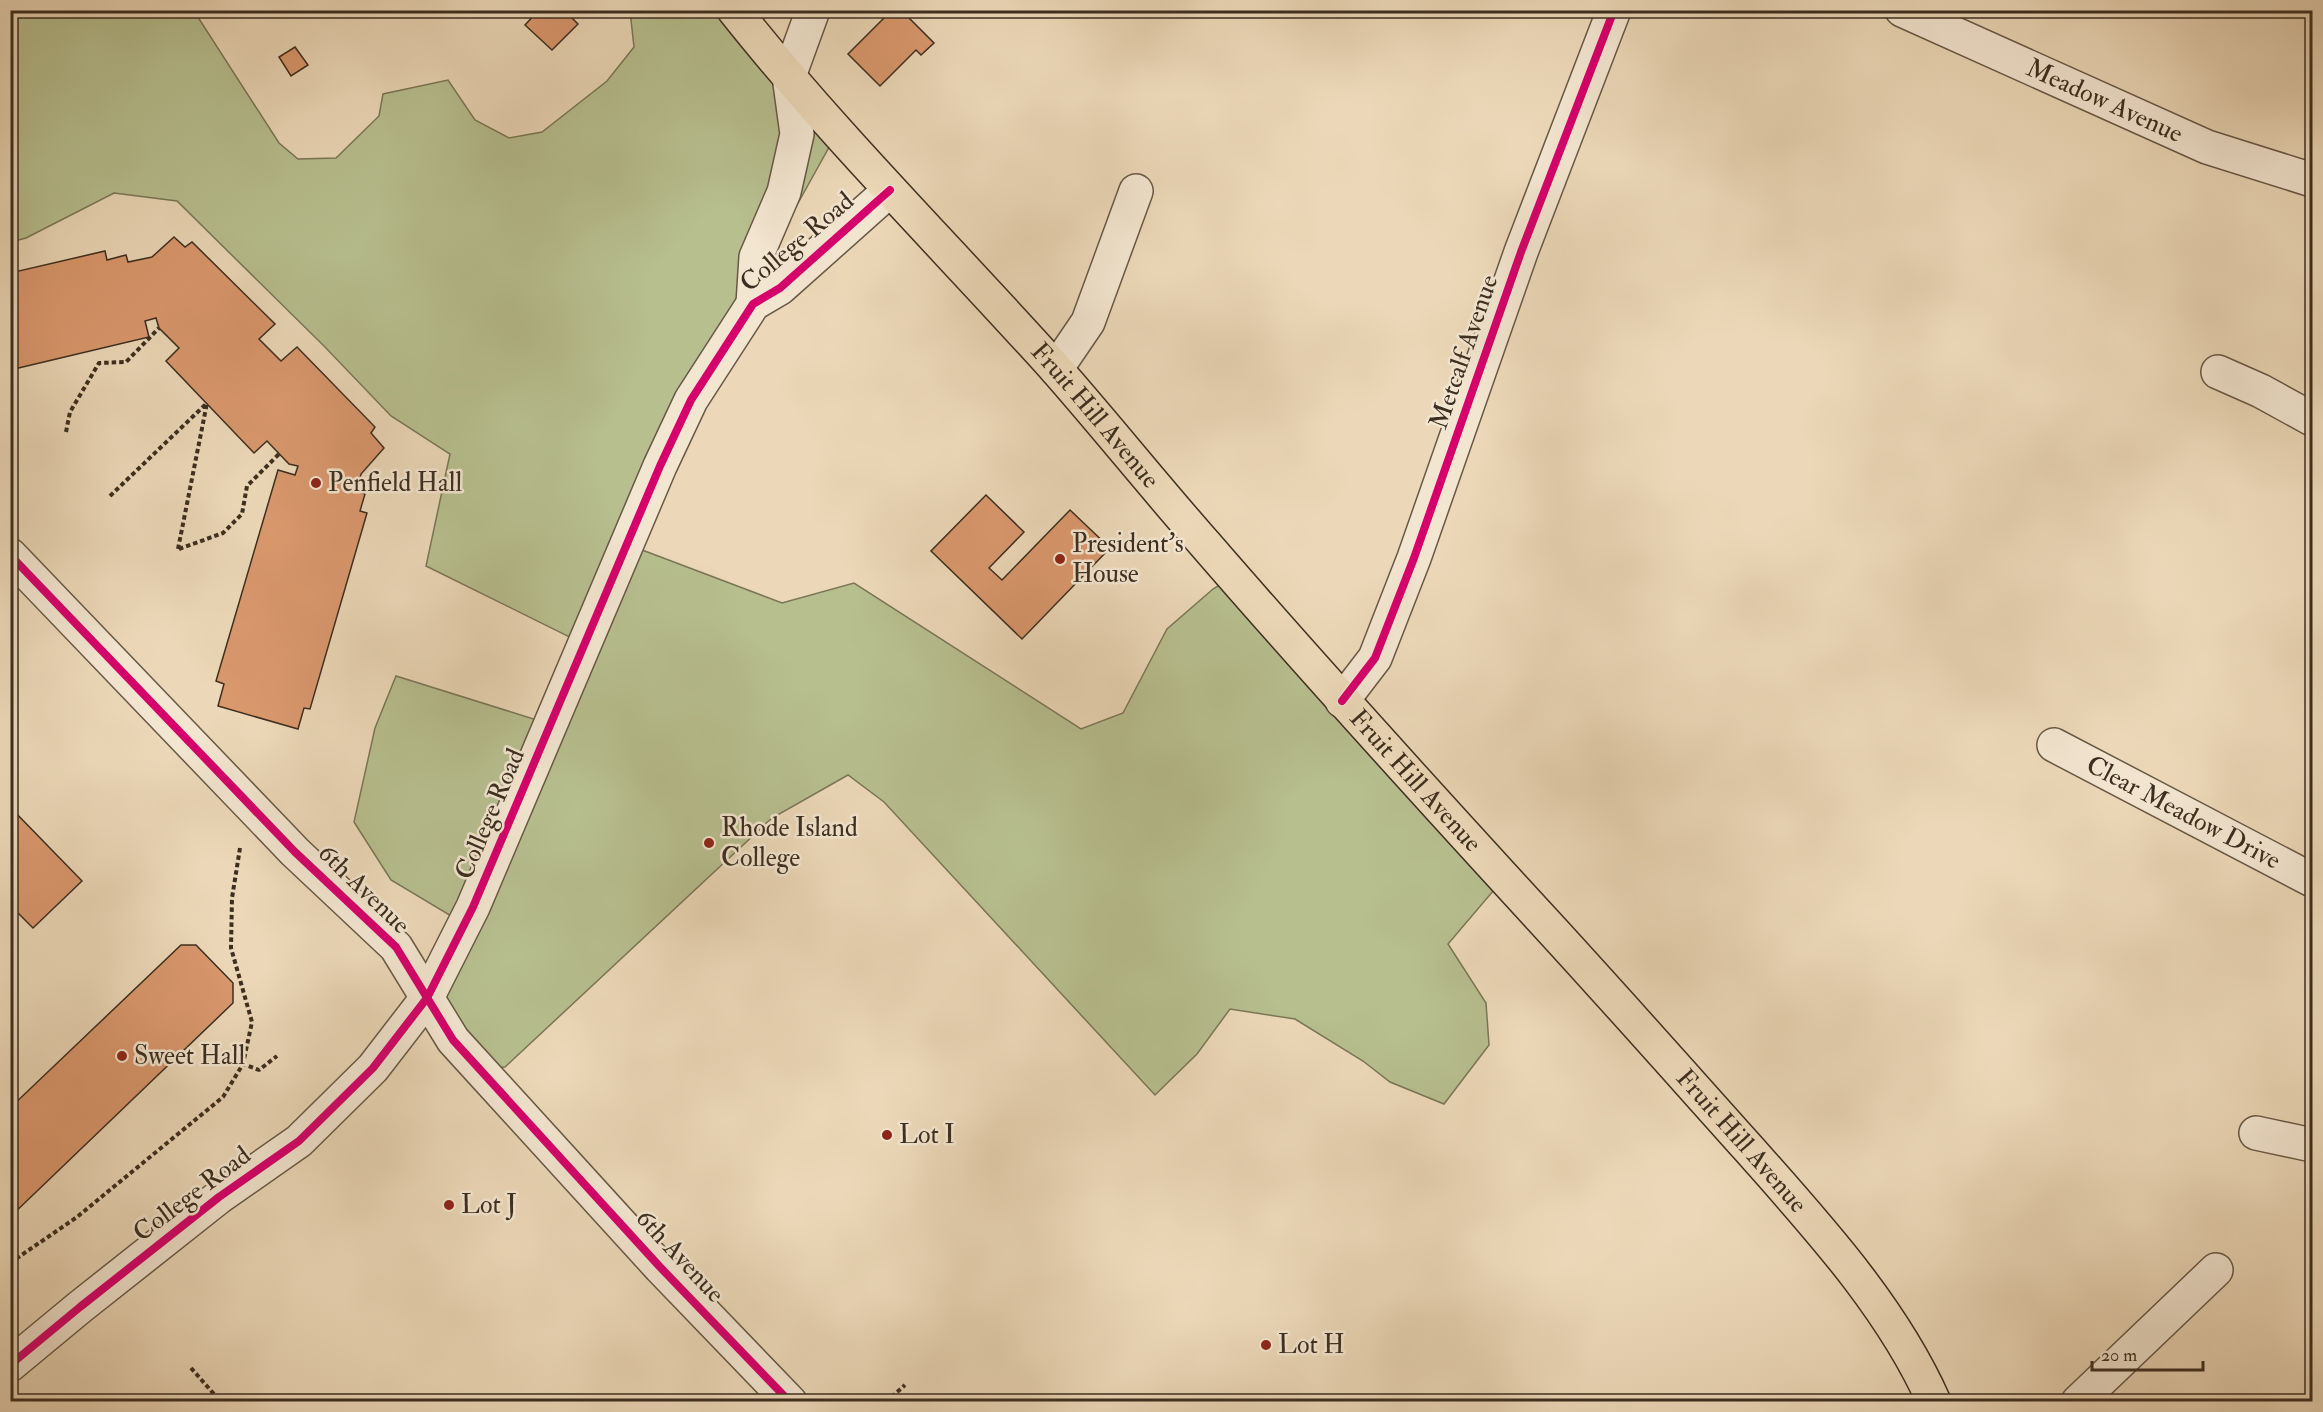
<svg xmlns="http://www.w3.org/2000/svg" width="2323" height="1412" font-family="'IM FELL Double Pica',serif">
	<rect width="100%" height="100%" fill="#ecd8b8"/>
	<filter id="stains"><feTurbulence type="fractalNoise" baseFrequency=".00333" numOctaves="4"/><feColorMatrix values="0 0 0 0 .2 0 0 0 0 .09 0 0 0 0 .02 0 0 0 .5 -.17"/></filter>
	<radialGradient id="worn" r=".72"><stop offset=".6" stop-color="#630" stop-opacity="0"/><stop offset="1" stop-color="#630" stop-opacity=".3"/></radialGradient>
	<polygon fill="#b7bf8f" stroke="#7a7658" stroke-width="1.5" points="11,11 194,11 279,143 298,159 336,158 379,116 383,94 448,80 475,120 509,138 542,132 607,81 634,47 630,11 735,11 838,131 772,250 629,545 782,603 854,583 1081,729 1123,713 1167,629 1213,589 1232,577 1499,884 1448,944 1486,1003 1489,1045 1444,1104 1390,1082 1363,1061 1295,1019 1230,1009 1197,1054 1155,1095 884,802 848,775 772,818 505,1067 493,1068 416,981 453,917 391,880 354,822 375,728 396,676 556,726 590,647 426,566 450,454 391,416 324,346 177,201 114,193 26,238 11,242"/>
	<g fill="#da986d" stroke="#3c2e20" stroke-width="1.5">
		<polygon points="539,10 564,10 578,24 552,50 525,25"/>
		<polygon points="892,10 901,10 934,43 921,55 916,50 880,86 848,54"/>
		<polygon points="295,47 308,65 291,76 279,57"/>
		<polygon points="174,237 185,247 192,242 275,324 259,339 281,361 297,347 375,427 371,433 384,448 361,474 357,491 365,494 360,511 367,513 310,709 304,708 298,729 218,706 224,684 216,681 278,470 295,475 298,466 289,464 267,441 254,453 166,361 179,348 159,328 156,318 145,321 149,337 10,370 10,273 105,251 107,260 126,255 128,262 152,257"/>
		<polygon points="986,495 1024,532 989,568 1002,580 1070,510 1110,548 1022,639 931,551"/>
		<polygon points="10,807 82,881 33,928 10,905"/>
		<polygon points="181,945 196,945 233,983 233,1003 10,1217 10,1108"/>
	</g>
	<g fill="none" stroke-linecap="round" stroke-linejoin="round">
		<g stroke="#685846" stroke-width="36">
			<g id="minor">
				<path id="s1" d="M 1902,10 L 2207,147 L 2312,180"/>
				<polyline points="753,304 756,257 784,192 797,134 789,76 813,10"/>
				<polyline points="1056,369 1088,322 1136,191"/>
				<polyline points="2218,372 2261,391 2312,419"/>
				<polyline points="10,555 295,852 396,947 453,1040 660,1267 790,1402"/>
				<polyline points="1342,701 1375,658 1414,558 1521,252 1614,10"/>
				<path id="s2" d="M 2054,745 L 2312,880"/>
				<polyline points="2256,1133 2312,1145"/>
				<polyline points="10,1365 80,1307 219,1197 299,1141 373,1068 427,998 473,907 660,466 691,400 753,304 780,288 890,190"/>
				<polyline points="2078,1402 2216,1270"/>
			</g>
		</g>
		<g stroke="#3c2e20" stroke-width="36">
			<g id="major">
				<path id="s3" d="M 734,10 C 834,136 948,249 1055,368 C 1106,426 1154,486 1205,544 C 1314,670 1426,793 1539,916 C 1610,993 1679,1071 1749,1149 C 1817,1226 1892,1307 1934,1402"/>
			</g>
		</g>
		<g stroke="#3c2e20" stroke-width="4" stroke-dasharray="4.5 3" stroke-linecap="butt">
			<polyline points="66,432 70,412 99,363 126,362 159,328"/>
			<polyline points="110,496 206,404"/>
			<polyline points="178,549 207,403"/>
			<polyline points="179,549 223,533 242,514 247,486 279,454"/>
			<polyline points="240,848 232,898 231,948 252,1022 243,1064"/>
			<polyline points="10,1263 77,1217 223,1097 243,1064 259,1070 277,1056"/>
			<polyline points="191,1368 221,1402"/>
			<polyline points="886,1402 905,1385"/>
		</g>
		<use href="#minor" stroke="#f3e6d1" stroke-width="33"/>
		<use href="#major" stroke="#ecd8b8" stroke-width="33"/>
		<g stroke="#f3e6d1" stroke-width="11">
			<g id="cycleway">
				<polyline points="10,555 295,852 396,947 453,1040 660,1267 790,1402"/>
				<polyline points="1342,701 1375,658 1414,558 1521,252 1614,10"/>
				<polyline points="10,1365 80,1307 219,1197 299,1141 373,1068 427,998 473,907 660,466 691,400 753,304 780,288 890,190"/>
			</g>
		</g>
		<use href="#cycleway" stroke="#d6006c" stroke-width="8"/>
	</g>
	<g fill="#8f2418" stroke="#f3e6d1" stroke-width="2">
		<circle cx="316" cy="483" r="6"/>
		<circle cx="1060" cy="559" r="6"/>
		<circle cx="709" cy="843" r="6"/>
		<circle cx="122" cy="1056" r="6"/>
		<circle cx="887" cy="1135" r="6"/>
		<circle cx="449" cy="1205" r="6"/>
		<circle cx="1266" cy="1345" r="6"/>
	</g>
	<g text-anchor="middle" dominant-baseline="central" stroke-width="5" stroke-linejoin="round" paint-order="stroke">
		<g font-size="26" fill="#3c2e20" stroke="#f3e6d1">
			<text stroke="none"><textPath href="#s1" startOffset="222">Meadow Avenue</textPath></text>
			<text transform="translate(797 242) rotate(-40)">College Road</text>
			<text transform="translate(1464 352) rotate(-71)">Metcalf Avenue</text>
			<text stroke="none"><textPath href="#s3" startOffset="543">Fruit Hill Avenue</textPath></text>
			<text stroke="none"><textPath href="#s3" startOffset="1029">Fruit Hill Avenue</textPath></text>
			<text stroke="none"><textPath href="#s2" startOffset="146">Clear Meadow Drive</textPath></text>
			<text transform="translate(490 814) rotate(-67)">College Road</text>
			<text transform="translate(364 889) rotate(44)">6th Avenue</text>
			<text stroke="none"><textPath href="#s3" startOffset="1515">Fruit Hill Avenue</textPath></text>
			<text transform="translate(192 1194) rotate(-37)">College Road</text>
			<text transform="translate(680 1256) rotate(47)">6th Avenue</text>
		</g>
		<g font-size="26" fill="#3c2e20" stroke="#f3e6d1" text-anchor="start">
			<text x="328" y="483">Penfield Hall</text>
			<text x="1072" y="544">President's<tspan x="1072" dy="30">House</tspan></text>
			<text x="721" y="828">Rhode Island<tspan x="721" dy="30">College</tspan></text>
			<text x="134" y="1056">Sweet Hall</text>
			<text x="899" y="1135">Lot I</text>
			<text x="461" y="1205">Lot J</text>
			<text x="1278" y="1345">Lot H</text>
		</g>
	</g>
	<rect width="2323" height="1412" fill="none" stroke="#ecd8b8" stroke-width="36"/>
	<rect x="12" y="12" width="2299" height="1388" fill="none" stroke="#3c2e20" stroke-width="3"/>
	<rect x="18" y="18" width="2287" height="1376" fill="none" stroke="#3c2e20" stroke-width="1.5"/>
	<path d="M2092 1361v9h111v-9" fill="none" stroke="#3c2e20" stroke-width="3"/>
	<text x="2101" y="1361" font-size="18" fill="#3c2e20" stroke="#f3e6d1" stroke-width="4.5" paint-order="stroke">20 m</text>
	<rect width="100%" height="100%" filter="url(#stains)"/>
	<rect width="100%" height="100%" fill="url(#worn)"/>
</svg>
